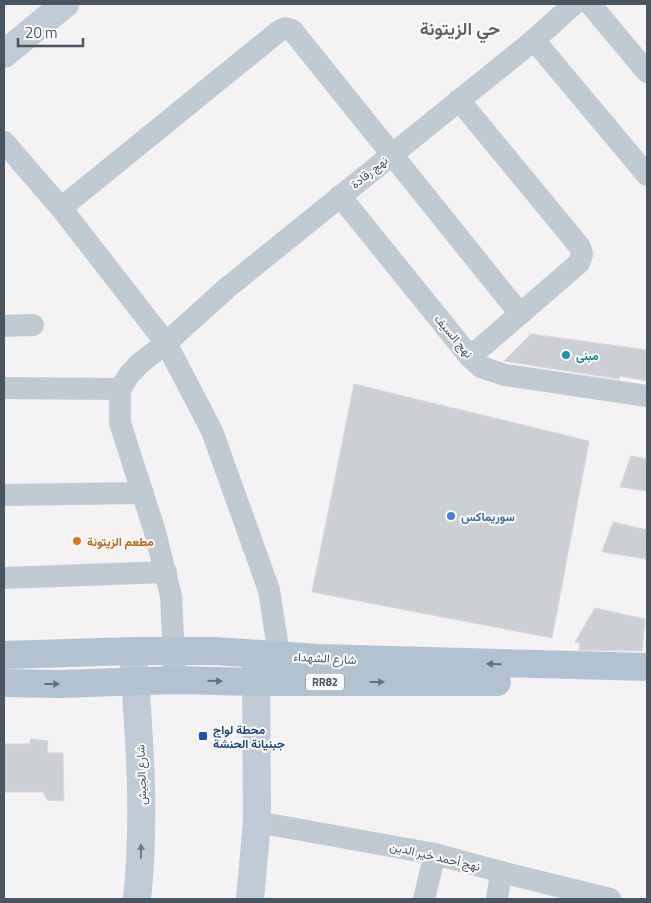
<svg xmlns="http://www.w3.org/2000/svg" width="651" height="903" font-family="'Titillium Web',Vazirmatn,sans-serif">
	<rect width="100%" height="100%" fill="#f4f2f2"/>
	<g fill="#cccfd4" stroke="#d6d8dd">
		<polygon points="531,334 647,350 647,381 620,376 619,379 504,361"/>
		<polygon points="354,384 589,441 552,638 312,592"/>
		<polygon points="631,456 647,459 647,491 620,487"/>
		<polygon points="613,522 647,530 647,559 602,552"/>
		<polygon points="595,608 645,619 642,651 579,650 580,643 575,642"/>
		<polygon points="31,739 48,741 47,753 63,753 64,801 47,800 43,792 4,792 4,744 29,744"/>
	</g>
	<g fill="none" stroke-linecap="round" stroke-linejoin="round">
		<g stroke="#bfcad2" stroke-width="22">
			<polyline points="590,4 647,72"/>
			<polyline points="534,40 647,175"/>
			<polyline points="459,100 580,247 582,254 579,263 520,314"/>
			<polyline points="4,142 61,208 166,343 212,431 269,590 279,655 280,671"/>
			<polyline points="340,196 470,357 481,367 505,375 647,396"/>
			<polyline points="61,208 279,31 285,28 292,30 520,314 470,357"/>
			<polyline points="4,326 33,325"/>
			<polyline points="4,388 120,389"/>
			<polyline points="4,495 143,493"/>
			<polyline points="4,578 166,572"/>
			<polyline points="175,680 171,596 155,532 120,423 120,389 129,375 139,364 166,343 227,288 534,40 574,4"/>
			<polyline points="257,822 435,854 501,872 610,899"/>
			<polyline points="424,899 435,854"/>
			<polyline points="497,899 501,872"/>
		</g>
		<g stroke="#bfcbd6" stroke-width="28">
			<polyline points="4,54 65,4"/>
			<path d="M 133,651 C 139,734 146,816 137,899"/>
			<polyline points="250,899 257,822 256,659"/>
		</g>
		<g stroke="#b1c3d1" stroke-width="28">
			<polyline points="4,655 133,651 215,651 318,658 647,667"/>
			<polyline points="4,683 60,684 175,680 257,682 497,682"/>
		</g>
	</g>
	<defs><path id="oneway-solid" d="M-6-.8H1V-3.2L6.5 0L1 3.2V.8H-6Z" transform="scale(1.25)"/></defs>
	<g fill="#63717d">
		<use href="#oneway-solid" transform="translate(494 664) rotate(-178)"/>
		<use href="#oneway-solid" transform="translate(215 681) rotate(1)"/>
		<use href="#oneway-solid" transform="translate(377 682)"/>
		<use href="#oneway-solid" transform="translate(52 684)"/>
	</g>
	<use fill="#6c7984" href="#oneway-solid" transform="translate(141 851) rotate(-89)"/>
	<circle fill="#0f9aa8" stroke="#fff" stroke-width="2" cx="566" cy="355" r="5"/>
	<circle fill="#3f7fe0" stroke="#fff" stroke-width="2" cx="451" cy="516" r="5"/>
	<circle fill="#e8710a" stroke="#fff" stroke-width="2" cx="77" cy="541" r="5"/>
	<rect fill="#1a4fb4" stroke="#fff" stroke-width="2" x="198" y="731" width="10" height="10" rx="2.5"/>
	<g text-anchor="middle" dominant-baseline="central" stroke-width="4" stroke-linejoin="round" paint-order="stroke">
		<rect fill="#fff" stroke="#808990" stroke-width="1" x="306" y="673.5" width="38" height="17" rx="4"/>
		<g font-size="11" font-weight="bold" fill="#495661">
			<text x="325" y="682">RR82</text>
		</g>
		<g font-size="12" fill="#495661" stroke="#fff">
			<text transform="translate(369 172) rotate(-39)">نهج رقادة</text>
			<text transform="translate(454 336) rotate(50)">نهج السيف</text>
			<text transform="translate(325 658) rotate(3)">شارع الشهداء</text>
			<text transform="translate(141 775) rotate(-92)">شارع الجيش</text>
			<text transform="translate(435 856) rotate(13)">نهج أحمد خير الدين</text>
		</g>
		<g font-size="12" font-weight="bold" fill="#0d838f" stroke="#fff" text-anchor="start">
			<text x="576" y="355">مبنى</text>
		</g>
		<g font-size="12" font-weight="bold" fill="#366cbe" stroke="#fff" text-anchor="start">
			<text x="461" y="516">سوريماكس</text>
		</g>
		<g font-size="12" font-weight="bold" fill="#c56008" stroke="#fff" text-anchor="start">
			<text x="87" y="541">مطعم الزيتونة</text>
		</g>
		<g font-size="12" font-weight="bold" fill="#164399" stroke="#fff" text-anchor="start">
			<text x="213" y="729">محطة لواج<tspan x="213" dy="14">جبنيانة الحنشة</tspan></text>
		</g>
		<g font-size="18" font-weight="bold" fill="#5e6367" stroke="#fff">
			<text x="460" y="28">حي الزيتونة</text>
		</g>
	</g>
	<rect width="651" height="903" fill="none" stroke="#495661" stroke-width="10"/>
	<path d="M18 38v8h65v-8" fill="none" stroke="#495661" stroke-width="2.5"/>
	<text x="25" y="38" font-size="15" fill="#495661" stroke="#ffffff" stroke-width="4" paint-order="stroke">20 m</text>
</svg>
